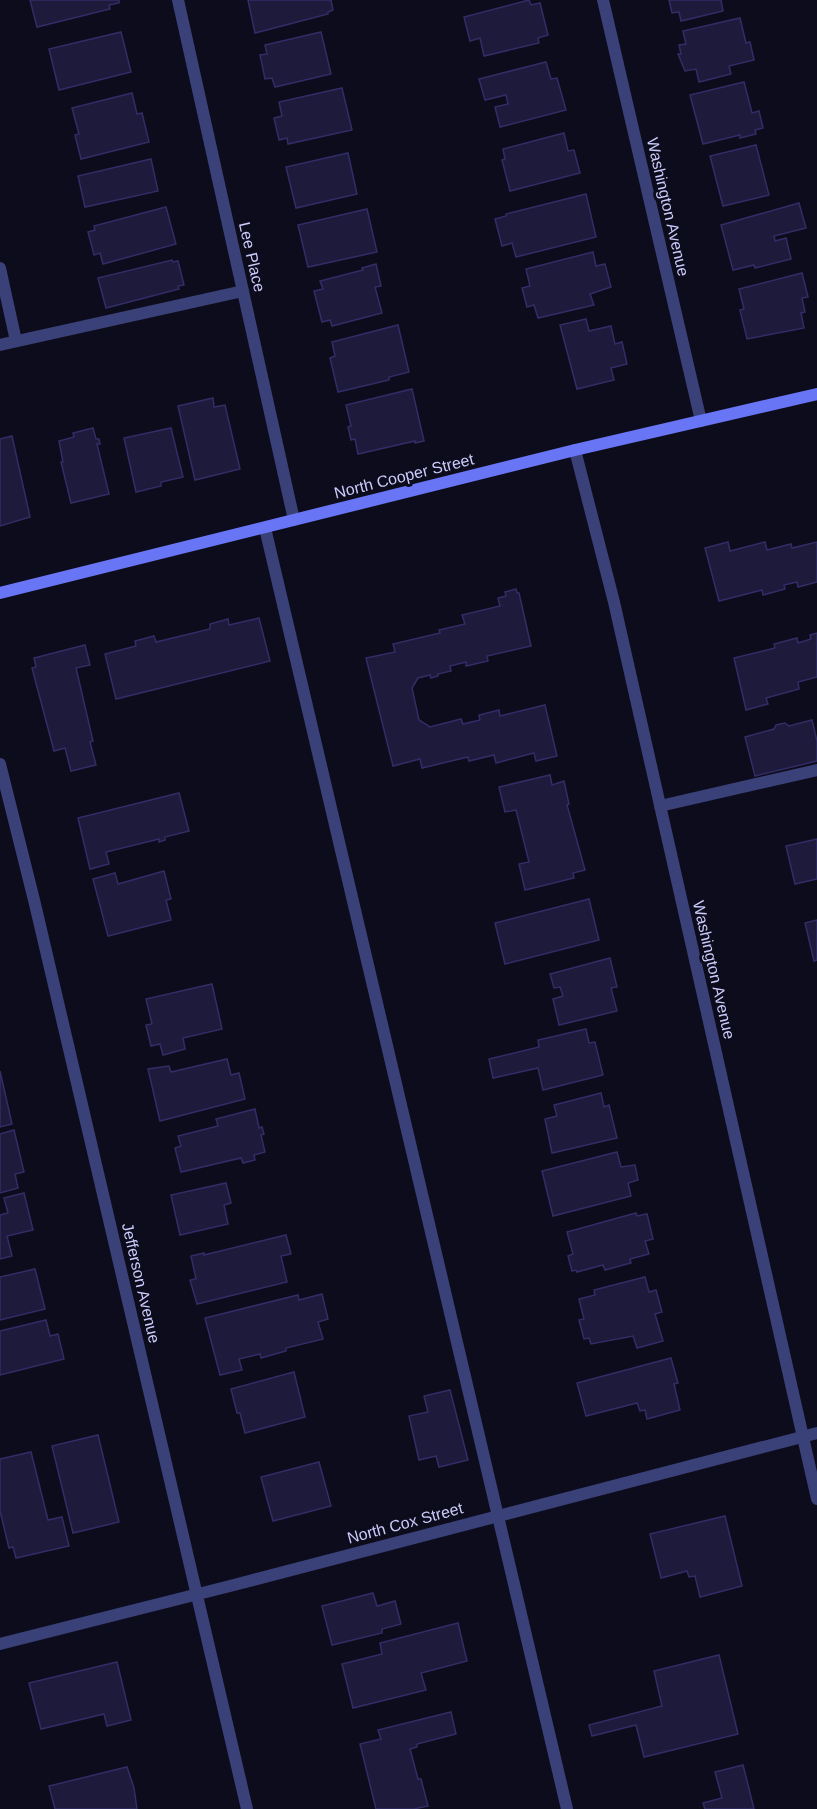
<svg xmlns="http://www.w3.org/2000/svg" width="817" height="1809" font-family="Arial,sans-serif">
	<rect width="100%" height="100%" fill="#0d0c1c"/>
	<g fill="#1d1a3b" stroke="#322d66" stroke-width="1.5">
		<polygon points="30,0 119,0 119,3 109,5 110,9 37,27"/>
		<polygon points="248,0 331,0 333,10 328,12 328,14 255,33"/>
		<polygon points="529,0 531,5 540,3 548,35 538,38 539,43 484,56 480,38 470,41 464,17"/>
		<polygon points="669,0 721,0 723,11 681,21 679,12 672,13"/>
		<polygon points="740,18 746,43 750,42 754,60 729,66 731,74 699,82 696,69 685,71 678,54 681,54 679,45 686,44 683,31"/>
		<polygon points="121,32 131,72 59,90 49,49"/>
		<polygon points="321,32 331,74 275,87 272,78 265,79 260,55 267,54 265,45"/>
		<polygon points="546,62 551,79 557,78 566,110 500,127 495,107 508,104 506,95 485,100 479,79"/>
		<polygon points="744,82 752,113 759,111 763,128 755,130 756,134 740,138 740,135 703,144 690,95"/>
		<polygon points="342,88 352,130 288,144 287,138 279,140 274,118 282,116 279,102"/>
		<polygon points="132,93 137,114 142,113 149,142 81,159 75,135 79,134 72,108"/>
		<polygon points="564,133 568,151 574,150 580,173 510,191 502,160 505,159 503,149"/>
		<polygon points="756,145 769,195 723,206 710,156"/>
		<polygon points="348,153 357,194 296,208 286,167"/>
		<polygon points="151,159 158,191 85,207 78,176"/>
		<polygon points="586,194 596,237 516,257 512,243 502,246 495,219 506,216 506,214"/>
		<polygon points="799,203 806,228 774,236 775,241 786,238 791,259 755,268 754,265 733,270 721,225"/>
		<polygon points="166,207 176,244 103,264 100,253 94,255 88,232 95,230 94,226"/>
		<polygon points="367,209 377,252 308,267 298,225"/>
		<polygon points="593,252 596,266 605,264 611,287 590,294 594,305 538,318 534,305 527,307 522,288 530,286 526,269"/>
		<polygon points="172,260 173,262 178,261 184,285 178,286 179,289 106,308 98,278"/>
		<polygon points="376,264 381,286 375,287 382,313 332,326 330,320 322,322 314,291 323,289 320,281 363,270 362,268"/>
		<polygon points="802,273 808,297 802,298 805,312 801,313 804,328 747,339 740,310 744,309 739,289"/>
		<polygon points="586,319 589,331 611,326 615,344 622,342 627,364 611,368 614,380 577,389 560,325"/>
		<polygon points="398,325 409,372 389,377 389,380 338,392 330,358 335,356 332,342"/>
		<polygon points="412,389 424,441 415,443 415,441 358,454 355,439 351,440 348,427 351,426 346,405"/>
		<polygon points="213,398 214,407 225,405 240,469 195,480 178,406"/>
		<polygon points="93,428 96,439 99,439 100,444 97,444 109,494 71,503 61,462 63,462 59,441 74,437 73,433"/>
		<polygon points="171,428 183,477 161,482 161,486 136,492 124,438"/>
		<polygon points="12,436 30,517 0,526 0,439"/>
		<polygon points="728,542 730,551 765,542 767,550 791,544 792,548 817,542 817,582 798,587 797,582 784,585 785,589 763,595 762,590 719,601 705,548"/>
		<polygon points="516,589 517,593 519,593 531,646 487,656 488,661 466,666 466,662 450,666 451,671 438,674 438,676 431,678 430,675 418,678 412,688 419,720 430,727 461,719 463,724 480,720 479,715 499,710 500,716 545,705 557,756 536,761 534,753 496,763 494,755 469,761 468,757 422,768 420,759 393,766 366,658 395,652 393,644 440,633 439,630 465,624 462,615 500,606 498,598 506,596 505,592"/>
		<polygon points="259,618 270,661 116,699 105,654 136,646 135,641 154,636 156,642 210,629 210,624 228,619 229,625"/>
		<polygon points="817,633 817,677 798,682 799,689 766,698 768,704 746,710 734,658 775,648 774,644 797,638 798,643 811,639 810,635"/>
		<polygon points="85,645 90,665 76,668 93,741 90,742 96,765 71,771 65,748 54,751 32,668 36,667 34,658"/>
		<polygon points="812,720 817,741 817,761 755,776 745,737 774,729 776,725 785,723 789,726"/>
		<polygon points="550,775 552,785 564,781 569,804 567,805 585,870 573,873 574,878 525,890 519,864 529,862 516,810 505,812 499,787"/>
		<polygon points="179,793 189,831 165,837 165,840 159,842 159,839 106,852 109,864 90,869 78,818"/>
		<polygon points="817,839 817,879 795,884 786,846"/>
		<polygon points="164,871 171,899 166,900 171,920 108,936 93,879 115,873 118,884"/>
		<polygon points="589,899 599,940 505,964 495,923"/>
		<polygon points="817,920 817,960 814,961 805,923"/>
		<polygon points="610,958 617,987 611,988 617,1011 559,1025 553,999 563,996 560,987 554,988 550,974"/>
		<polygon points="212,984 222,1029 183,1038 185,1049 163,1055 160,1044 151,1046 146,1025 152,1024 146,999"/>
		<polygon points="586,1029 589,1043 595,1042 603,1075 543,1090 538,1068 493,1078 489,1059 539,1047 538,1040"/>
		<polygon points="227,1059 231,1075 239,1073 245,1099 160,1121 148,1069 169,1066 171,1072"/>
		<polygon points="0,1071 12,1124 0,1127"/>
		<polygon points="601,1093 604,1107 609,1105 617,1138 552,1153 545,1119 557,1116 554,1105"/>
		<polygon points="255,1109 259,1128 262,1127 264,1134 261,1135 265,1152 254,1155 255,1160 243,1163 241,1158 181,1172 175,1148 181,1146 178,1136 218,1126 216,1119"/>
		<polygon points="14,1130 24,1172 15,1174 18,1188 0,1193 0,1134"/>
		<polygon points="617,1152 621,1167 635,1165 638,1180 628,1183 631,1196 553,1216 542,1171"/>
		<polygon points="226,1183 231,1203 224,1205 228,1224 180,1235 171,1195"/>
		<polygon points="24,1193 33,1230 7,1236 12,1256 0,1259 0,1215 8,1213 4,1198"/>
		<polygon points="636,1213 637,1216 647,1214 653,1239 645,1241 649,1254 630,1259 631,1263 605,1270 603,1265 577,1272 576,1270 572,1271 568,1256 573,1254 567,1232"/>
		<polygon points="286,1235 291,1254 281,1256 287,1282 197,1304 190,1280 196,1279 191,1256 204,1253 204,1255"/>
		<polygon points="35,1269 45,1309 0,1320 0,1277"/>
		<polygon points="645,1277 649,1292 656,1290 662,1312 655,1314 663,1341 637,1348 633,1336 591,1344 589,1338 584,1339 579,1320 584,1319 579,1299 595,1295 594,1290"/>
		<polygon points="322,1294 328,1319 318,1322 323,1339 286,1348 286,1351 261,1358 260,1354 239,1359 242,1370 220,1375 205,1318 298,1295 299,1300"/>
		<polygon points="46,1320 50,1336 58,1334 64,1359 0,1375 0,1331"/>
		<polygon points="671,1358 678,1383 674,1384 680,1410 647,1419 645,1410 640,1411 637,1403 586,1416 577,1383"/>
		<polygon points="294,1372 305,1417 245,1433 240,1413 237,1413 231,1389"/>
		<polygon points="450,1390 468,1460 439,1467 436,1456 419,1460 409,1416 428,1412 424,1396"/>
		<polygon points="98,1435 119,1522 73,1533 52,1446"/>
		<polygon points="31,1452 48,1520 62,1517 69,1546 16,1558 13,1547 9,1548 0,1511 0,1459"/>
		<polygon points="319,1462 331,1506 273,1521 261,1477"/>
		<polygon points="725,1516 742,1586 700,1597 695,1576 689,1577 687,1571 661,1578 650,1534"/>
		<polygon points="373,1593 377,1606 395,1601 401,1624 382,1629 382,1633 332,1645 322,1606"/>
		<polygon points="458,1623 467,1661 421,1673 426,1690 353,1708 342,1664 382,1654 380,1643"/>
		<polygon points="719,1655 738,1734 644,1757 636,1725 592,1736 589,1725 662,1706 654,1671"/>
		<polygon points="117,1662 131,1720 107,1726 104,1714 41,1729 29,1683"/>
		<polygon points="451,1712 456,1734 417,1744 417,1747 410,1749 418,1779 421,1779 428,1806 414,1809 376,1809 360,1744 381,1739 378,1730"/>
		<polygon points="743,1765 754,1809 705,1809 703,1803 722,1798 715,1772"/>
		<polygon points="127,1767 134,1788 137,1809 55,1809 49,1786"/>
	</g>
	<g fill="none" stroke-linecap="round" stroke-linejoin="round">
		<g stroke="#3a4078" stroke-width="12">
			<polyline points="0,268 16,341"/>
			<polyline points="0,345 243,291"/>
			<polyline points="265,528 567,1809"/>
			<polyline points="660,806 817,770"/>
		</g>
		<g stroke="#3a4078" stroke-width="12">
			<polyline points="178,0 294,520"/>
			<polyline points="603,0 701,421"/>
			<polyline points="575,450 614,602 817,1499"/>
			<polyline points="0,764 35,904 247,1809"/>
			<polyline points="0,1644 230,1586 817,1433"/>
		</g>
		<polyline stroke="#6876f5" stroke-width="12" points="0,593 575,450 817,394"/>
	</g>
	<g text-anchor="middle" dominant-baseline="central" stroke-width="6" stroke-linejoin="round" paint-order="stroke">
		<g font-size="16" fill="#cbcbfc" stroke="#0d0c1c">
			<text transform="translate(668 207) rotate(77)">Washington Avenue</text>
			<text transform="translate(252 257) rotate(77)">Lee Place</text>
			<text transform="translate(404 476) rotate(-14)">North Cooper Street</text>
			<text transform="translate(714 970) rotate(77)">Washington Avenue</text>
			<text transform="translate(141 1283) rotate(77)">Jefferson Avenue</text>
			<text transform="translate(405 1523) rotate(-15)">North Cox Street</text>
		</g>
	</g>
</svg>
